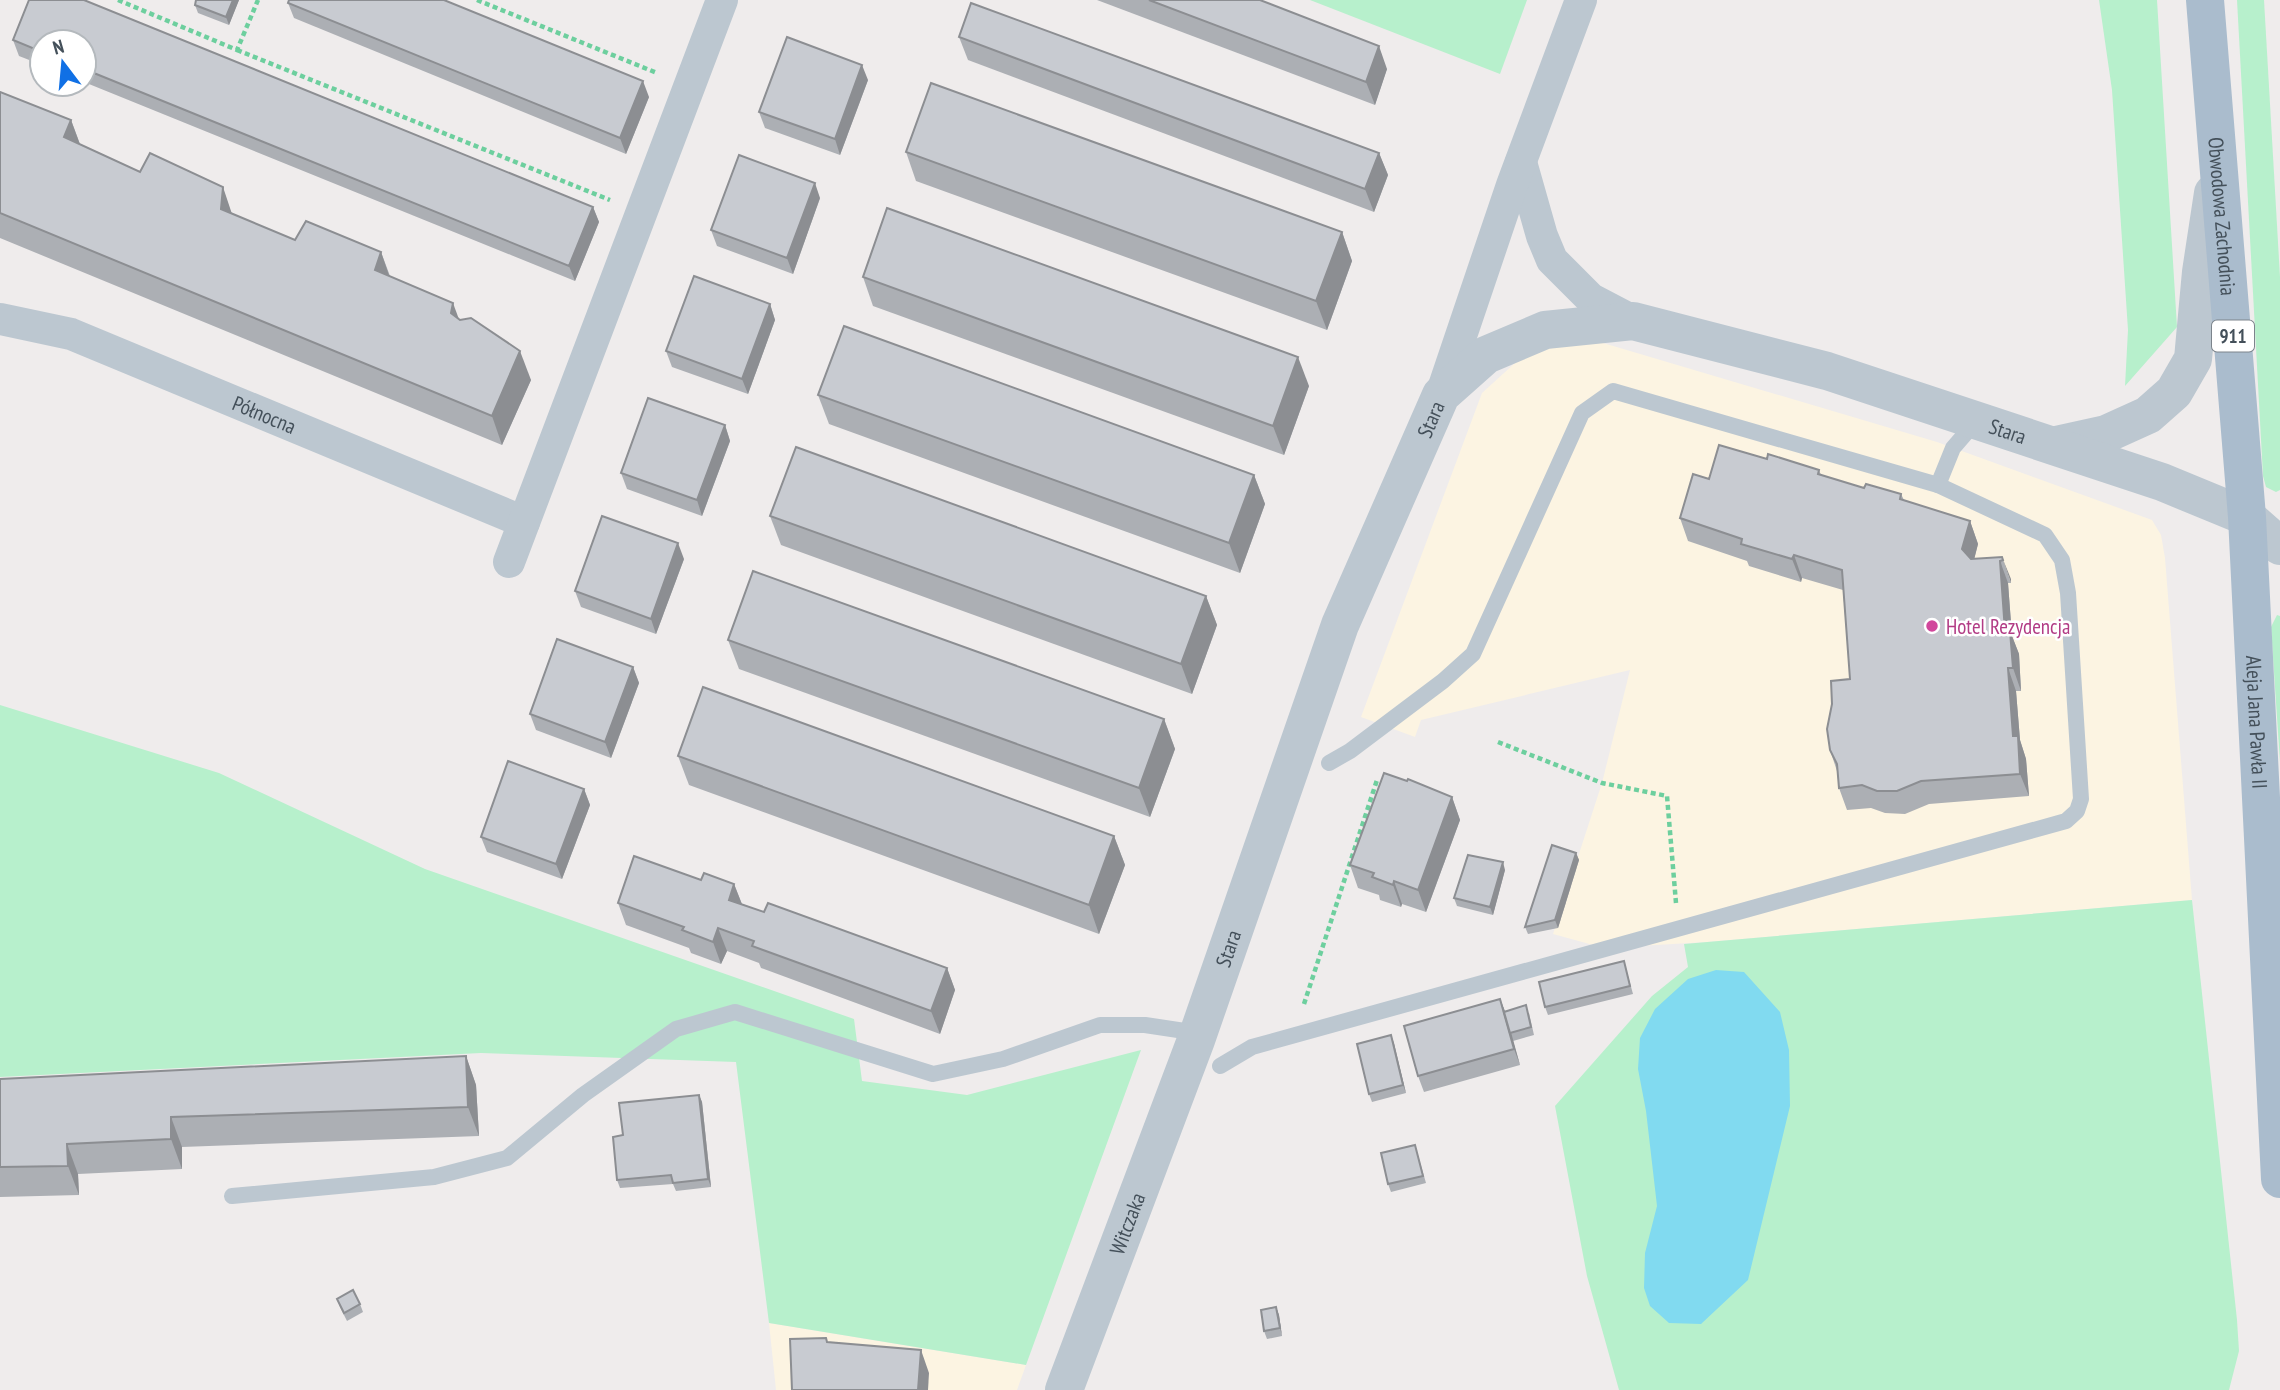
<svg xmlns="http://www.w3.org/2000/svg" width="2280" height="1390" font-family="'PT Sans Narrow',sans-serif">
	<rect width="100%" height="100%" fill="#efecec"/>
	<g fill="#fcf4e2">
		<polygon points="1593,340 1937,442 2152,520 2161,535 2165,558 2192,900 1707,942 1604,948 1553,934 1602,783 1630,670 1421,720 1415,737 1361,717 1482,393 1526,353"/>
		<polygon points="769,1323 1026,1365 1017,1390 776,1390"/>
	</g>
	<g fill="#b7f0cc">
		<polygon points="1310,0 1527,0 1500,74"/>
		<polygon points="2099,0 2157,0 2177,327 2125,386 2128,330 2112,90"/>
		<polygon points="2237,0 2264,0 2280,277 2280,490 2276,492 2266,487 2263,476"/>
		<polygon points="2277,615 2280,616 2280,762 2271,627"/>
		<polygon points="0,705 219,773 425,869 854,1019 862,1081 967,1095 1141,1050 1026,1365 769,1323 736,1062 481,1053 0,1077"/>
		<polygon points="2192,900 2237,1320 2239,1351 2229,1390 1619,1390 1587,1276 1555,1106 1652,996 1688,967 1684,944"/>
	</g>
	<polygon fill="#81daf0" points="1716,970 1744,972 1780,1012 1789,1050 1790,1106 1748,1280 1701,1324 1669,1323 1650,1306 1644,1288 1645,1253 1657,1206 1646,1111 1638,1069 1640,1038 1655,1009 1688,979"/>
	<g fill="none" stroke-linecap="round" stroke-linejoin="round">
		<g stroke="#6dcf9e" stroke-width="4.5" stroke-dasharray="5 3.5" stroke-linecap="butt">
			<polyline points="118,0 237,50 258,0"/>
			<polyline points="477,0 657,73"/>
			<polyline points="237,50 610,200"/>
			<polyline points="1498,742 1602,783 1667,796 1676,903"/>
			<polyline points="1304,1004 1377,780"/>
		</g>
		<g stroke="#bcc7d0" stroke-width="16">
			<polyline points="1938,485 1953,448 1972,426 1978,426"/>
			<polyline points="1220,1066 1252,1047 2066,821 2077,811 2081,799 2068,593 2062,560 2045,535 1938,485 1613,391 1582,413 1473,654 1443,681 1350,751 1329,763"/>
			<polyline points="232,1196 434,1177 507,1158 583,1095 676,1029 735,1012 933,1074 1003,1059 1100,1025 1145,1025 1198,1033"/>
		</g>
		<g stroke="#bcc7d0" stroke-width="32">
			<polyline points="1521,162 1542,236 1552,260 1591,299 1633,321"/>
			<path id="s1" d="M 0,319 L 71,334 L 524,522"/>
			<polyline points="1441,395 1512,185 1581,0"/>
			<polyline points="509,562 722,0"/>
		</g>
		<g stroke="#bcc7d0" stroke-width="38">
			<polyline points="2056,445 2106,434 2148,415 2174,392 2193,359 2201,272 2213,193"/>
			<path id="s2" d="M 1064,1390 L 1196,1040 L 1340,625 L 1441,395 L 1486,355 L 1545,330 L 1633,321 L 1827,371 L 2162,482 L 2247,517 L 2280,546"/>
		</g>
		<path stroke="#aabccd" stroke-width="38" id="s3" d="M 2205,0 L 2247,517 L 2280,1179"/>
	</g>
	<g fill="#acafb4">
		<polygon points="29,0 84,0 593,207 599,222 575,281 84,82 84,42 42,42 42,65 19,56 13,40"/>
		<polygon points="196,0 239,0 229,25 198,13 195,5"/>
		<polygon points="1097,0 1260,0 1387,69 1375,105"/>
		<polygon points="288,3 649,97 626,154 294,18"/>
		<polygon points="959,37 1379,153 1388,175 1374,212 968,60"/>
		<polygon points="868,80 840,155 765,128 759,112"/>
		<polygon points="0,92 71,120 80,144 232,214 295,240 381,252 390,276 458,319 531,380 502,445 0,238"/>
		<polygon points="906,152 1342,232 1352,261 1327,330 916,181"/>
		<polygon points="820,198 793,274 717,246 711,230"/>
		<polygon points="863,277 1309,386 1284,455 873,306"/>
		<polygon points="770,304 775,320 748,394 672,367 666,351"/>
		<polygon points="818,395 1254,475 1265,504 1240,573 829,424"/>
		<polygon points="725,425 730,441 702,516 627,489 621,473"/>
		<polygon points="1767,459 1819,470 1821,475 1864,488 1901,494 1904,500 1970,521 1978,544 1974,559 2002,557 2011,583 2008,583 2012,636 2019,654 2021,691 2016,691 2020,740 2026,759 2029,796 1929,804 1905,814 1885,813 1871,808 1847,810 1839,788 1837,771 1830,750 1850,679 1843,590 1802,578 1801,582 1749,566 1747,561 1688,541 1680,518 1709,479"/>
		<polygon points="770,516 1206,596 1217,625 1192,694 781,545"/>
		<polygon points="684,559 656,634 581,607 575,591"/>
		<polygon points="728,640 1164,719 1175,749 1150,817 739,669"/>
		<polygon points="633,667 639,683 611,758 536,730 530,714"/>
		<polygon points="678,756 1114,836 1125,865 1099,934 689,785"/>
		<polygon points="584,789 590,805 562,879 487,852 481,837"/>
		<polygon points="1452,797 1460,820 1426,912 1402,904 1401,907 1380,900 1379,895 1358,888 1350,865"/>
		<polygon points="1576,853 1579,860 1558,928 1528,934 1525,927"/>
		<polygon points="1505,870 1493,915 1457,906 1454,898"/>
		<polygon points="701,880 734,884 742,904 764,912 947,968 955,990 940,1034 761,968 759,963 727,951 721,964 691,953 689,948 626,925 618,903"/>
		<polygon points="1624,961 1633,994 1548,1015 1545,1007"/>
		<polygon points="1500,999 1505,1011 1529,1013 1534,1035 1513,1041 1520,1065 1424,1092 1418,1076"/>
		<polygon points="1391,1035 1406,1093 1372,1102 1369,1094"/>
		<polygon points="466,1056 476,1085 479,1136 182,1147 182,1169 78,1174 79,1195 0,1197 0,1079"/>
		<polygon points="699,1095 702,1102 711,1187 676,1191 673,1184 620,1188 617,1180 623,1135"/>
		<polygon points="1415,1145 1426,1183 1391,1192 1388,1184"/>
		<polygon points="337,1299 360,1304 363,1312 347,1321 340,1307"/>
		<polygon points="1276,1307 1279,1315 1282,1336 1267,1339 1264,1331"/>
	</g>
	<g fill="#8c8e92">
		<polygon points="233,0 239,0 229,25 226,17"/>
		<polygon points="1379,46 1387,69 1375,105 1366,82"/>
		<polygon points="862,65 868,80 840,155 835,139"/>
		<polygon points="643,81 649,97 626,154 620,138"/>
		<polygon points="71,120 82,150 64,137"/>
		<polygon points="1379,153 1388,175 1374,212 1365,189"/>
		<polygon points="815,183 820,198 793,274 787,258"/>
		<polygon points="223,187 233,217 221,209"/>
		<polygon points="593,207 599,222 575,281 569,266"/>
		<polygon points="1342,232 1352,261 1327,330 1316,301"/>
		<polygon points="381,252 391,281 375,270"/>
		<polygon points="453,303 464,333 451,313"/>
		<polygon points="770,304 775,320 748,394 742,379"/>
		<polygon points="520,351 531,380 502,445 492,416"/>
		<polygon points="1298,357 1309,386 1284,455 1273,426"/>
		<polygon points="725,425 730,441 702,516 697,500"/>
		<polygon points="1254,475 1265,504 1240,573 1229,543"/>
		<polygon points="1970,521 1978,544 1971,572 1962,549"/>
		<polygon points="678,543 684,559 656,634 651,619"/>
		<polygon points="1794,555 1802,578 1801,582 1792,559"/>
		<polygon points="2002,557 2011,579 2011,583 2003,560"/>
		<polygon points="2000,561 2008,583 2012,636 2019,654 2021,691 2013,668 2005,631"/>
		<polygon points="1206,596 1217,625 1192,694 1181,664"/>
		<polygon points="633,667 639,683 611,758 605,742"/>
		<polygon points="2008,668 2016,691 2020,740 2026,759 2029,796 2020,774 2013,736"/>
		<polygon points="1164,719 1175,749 1150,817 1139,788"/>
		<polygon points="584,789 590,805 562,879 556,864"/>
		<polygon points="1452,797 1460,820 1426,912 1418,890"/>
		<polygon points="1114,836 1125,865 1099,934 1089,905"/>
		<polygon points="1576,853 1579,860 1558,928 1555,920"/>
		<polygon points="1503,862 1505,870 1493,915 1490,907"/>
		<polygon points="1394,881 1402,904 1401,907 1393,885"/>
		<polygon points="734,884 743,907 729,900"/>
		<polygon points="718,928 727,951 721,964 713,942"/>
		<polygon points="947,968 955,990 940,1034 931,1011"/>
		<polygon points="1500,999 1506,1014 1520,1065 1514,1049"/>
		<polygon points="1391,1035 1394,1043 1406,1093 1403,1085"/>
		<polygon points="466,1056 476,1085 479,1136 468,1107"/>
		<polygon points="699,1095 702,1102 711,1187 708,1179"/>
		<polygon points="171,1117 182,1147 182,1169 171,1139"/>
		<polygon points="67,1144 78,1174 79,1195 68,1166"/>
		<polygon points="1276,1307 1279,1315 1282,1336 1280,1328"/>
		<polygon points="921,1350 929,1373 928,1390 918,1390"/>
	</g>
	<g fill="#c8cbd1" stroke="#8c8e92" stroke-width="2">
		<polygon points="29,0 84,0 593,207 569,266 84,69 84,42 42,42 42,52 13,40"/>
		<polygon points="196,0 233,0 226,17 195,5"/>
		<polygon points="289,0 444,0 643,81 620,138 288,3"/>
		<polygon points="1149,0 1260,0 1379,46 1366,82"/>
		<polygon points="971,3 1379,153 1365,189 959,37"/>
		<polygon points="787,37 862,65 835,139 759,112"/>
		<polygon points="931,83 1342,232 1316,301 906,152"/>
		<polygon points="0,92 71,120 64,137 140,172 150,153 223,187 221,209 295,240 306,221 381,252 375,270 453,303 451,313 460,320 471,318 520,351 492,416 0,213"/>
		<polygon points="739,155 815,183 787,258 711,230"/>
		<polygon points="887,208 1298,357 1273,426 863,277"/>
		<polygon points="694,276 770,304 742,379 666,351"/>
		<polygon points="844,326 1254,475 1229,543 818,395"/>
		<polygon points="648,398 725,425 697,500 621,473"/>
		<polygon points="1719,445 1767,459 1768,454 1819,470 1818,474 1864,488 1866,484 1901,494 1900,499 1970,521 1962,549 1971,559 2002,557 2003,560 2000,561 2005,631 2010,631 2013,668 2008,668 2013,736 2018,736 2020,774 1921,781 1897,791 1877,791 1862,785 1839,788 1837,764 1830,750 1827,729 1832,704 1831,681 1850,679 1842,570 1794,555 1792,559 1741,544 1742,539 1680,518 1693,474 1709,479"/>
		<polygon points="796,447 1206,596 1181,664 770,516"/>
		<polygon points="602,516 678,543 651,619 575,591"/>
		<polygon points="753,571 1164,719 1139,788 728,640"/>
		<polygon points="557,639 633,667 605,742 530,714"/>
		<polygon points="703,687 1114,836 1089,905 678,756"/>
		<polygon points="508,761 584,789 556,864 481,837"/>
		<polygon points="1384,773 1407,781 1408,779 1452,797 1418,890 1394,881 1393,885 1372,877 1374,873 1350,865"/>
		<polygon points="1552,845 1576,853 1555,920 1525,927"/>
		<polygon points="1468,855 1503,862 1490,907 1454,898"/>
		<polygon points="634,856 701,880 704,873 734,884 729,900 764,912 768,903 947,968 931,1011 752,946 754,941 718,928 713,942 682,930 684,927 618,903"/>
		<polygon points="1624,961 1630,986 1545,1007 1539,982"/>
		<polygon points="1500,999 1514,1049 1418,1076 1404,1026"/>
		<polygon points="1526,1005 1531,1027 1510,1033 1504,1012"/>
		<polygon points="1391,1035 1403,1085 1369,1094 1357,1044"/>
		<polygon points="466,1056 468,1107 171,1117 171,1139 67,1144 68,1166 0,1167 0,1079"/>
		<polygon points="699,1095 708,1179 673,1183 671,1175 617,1180 613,1137 623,1135 619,1103"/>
		<polygon points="1415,1145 1423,1176 1388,1184 1381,1153"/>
		<polygon points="353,1290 360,1304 344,1313 337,1299"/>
		<polygon points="1276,1307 1280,1328 1264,1331 1261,1310"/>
		<polygon points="826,1338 827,1342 921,1350 918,1390 792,1390 790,1339"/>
	</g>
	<circle fill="#d1479c" stroke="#fff" stroke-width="2.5" cx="1932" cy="626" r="7"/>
	<g text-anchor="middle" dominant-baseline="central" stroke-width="5" stroke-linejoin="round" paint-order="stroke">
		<rect fill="#fff" stroke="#7c848c" stroke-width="2" x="2212" y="320.5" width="42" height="31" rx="5"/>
		<g font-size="19" font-weight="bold" fill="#44505a">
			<text x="2233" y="336">911</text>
		</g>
		<g font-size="21" fill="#44505a" stroke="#fff">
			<text stroke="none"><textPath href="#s3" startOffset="217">Obwodowa Zachodnia</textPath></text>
			<text stroke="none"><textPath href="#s1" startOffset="282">Północna</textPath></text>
			<text stroke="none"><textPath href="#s2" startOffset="1038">Stara</textPath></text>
			<text stroke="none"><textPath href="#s2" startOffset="1668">Stara</textPath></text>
			<text stroke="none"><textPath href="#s3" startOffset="724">Aleja Jana Pawła II</textPath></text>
			<text stroke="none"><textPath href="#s2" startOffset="471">Stara</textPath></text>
			<text stroke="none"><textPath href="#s2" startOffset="178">Witczaka</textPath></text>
		</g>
		<g font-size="21" fill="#b23c85" stroke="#fff" text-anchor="start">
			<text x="1946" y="626">Hotel Rezydencja</text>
		</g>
	</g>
	<g transform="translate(63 63) rotate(344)"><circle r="33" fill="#ffffff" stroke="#b4b9bd" stroke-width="2"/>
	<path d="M0-5L12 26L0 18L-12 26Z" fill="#1070e5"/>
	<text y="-10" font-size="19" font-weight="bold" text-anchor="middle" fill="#44505a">N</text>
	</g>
</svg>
